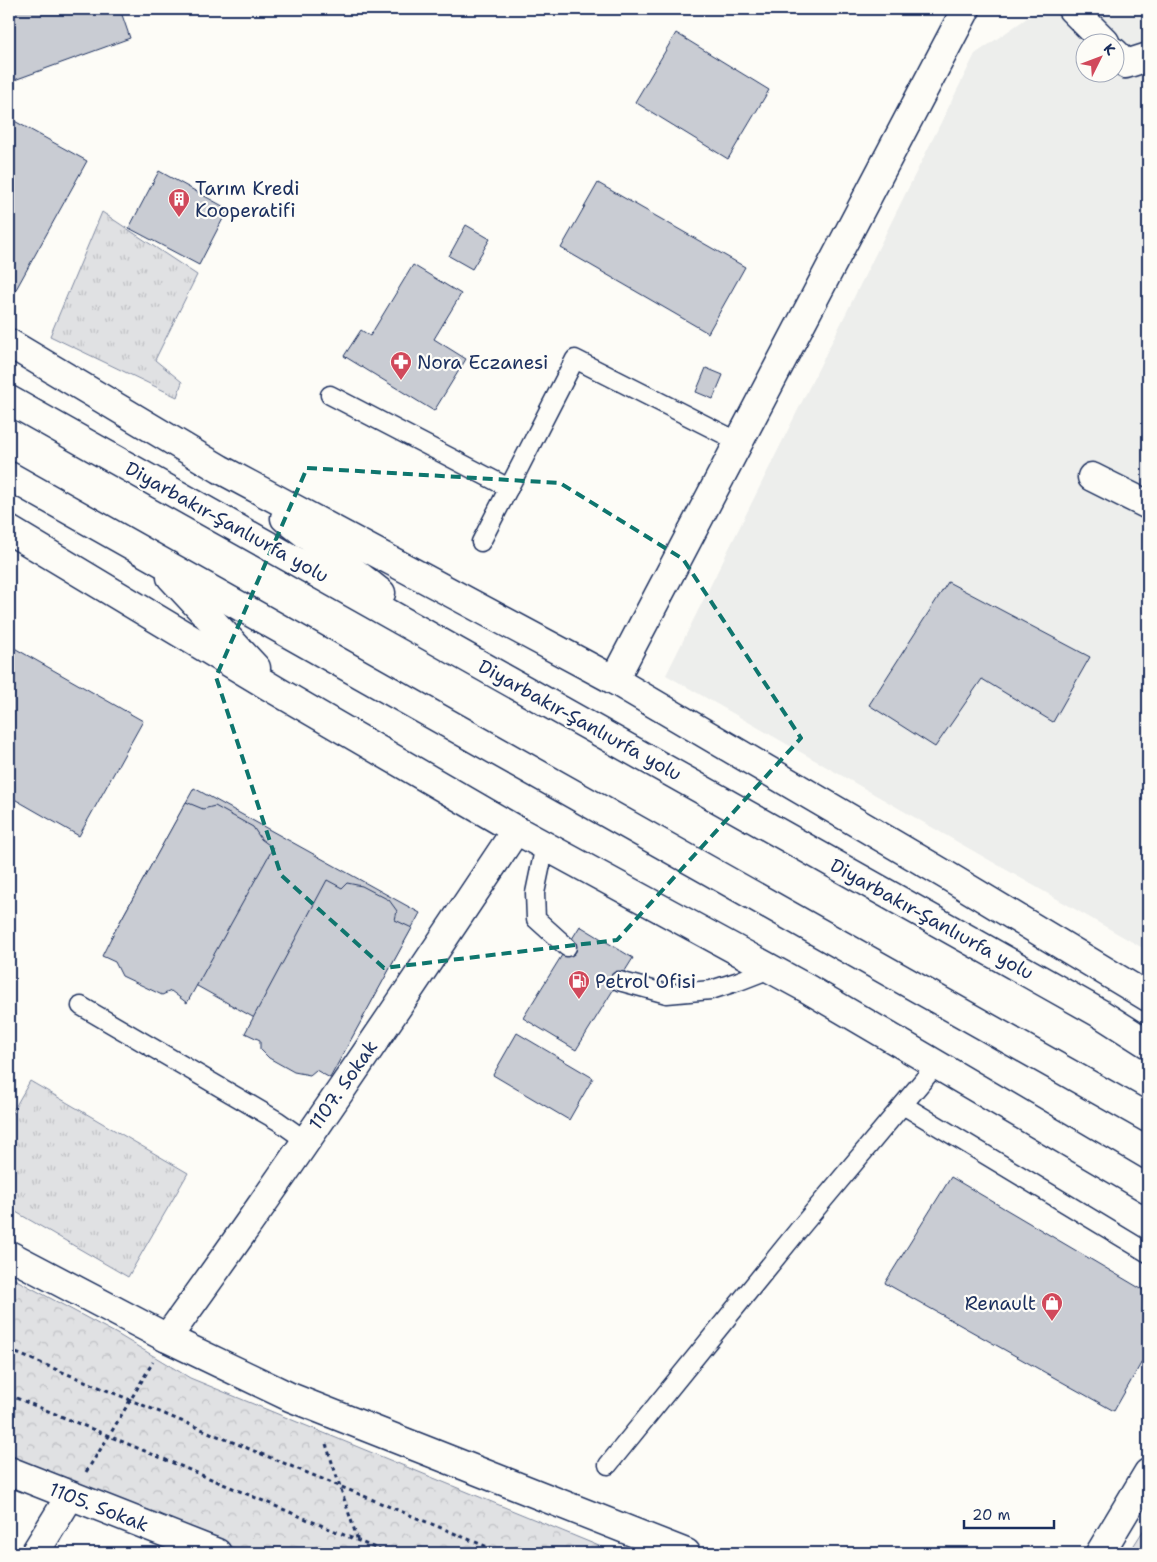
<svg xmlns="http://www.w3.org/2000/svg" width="1157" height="1562" font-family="'Shantell Sans',sans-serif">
	<defs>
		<pattern id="grass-tufts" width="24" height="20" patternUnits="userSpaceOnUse" patternTransform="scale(1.25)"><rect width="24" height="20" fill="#e0e1e3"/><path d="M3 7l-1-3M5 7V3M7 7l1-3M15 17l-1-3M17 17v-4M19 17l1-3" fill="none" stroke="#c0c1c5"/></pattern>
		<pattern id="park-crowns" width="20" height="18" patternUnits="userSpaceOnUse" patternTransform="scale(1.25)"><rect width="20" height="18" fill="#e0e1e3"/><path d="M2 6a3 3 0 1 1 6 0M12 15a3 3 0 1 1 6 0" fill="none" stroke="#c0c1c5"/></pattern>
	</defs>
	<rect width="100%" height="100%" fill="#fdfcf7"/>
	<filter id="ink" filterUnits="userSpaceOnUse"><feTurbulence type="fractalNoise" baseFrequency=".02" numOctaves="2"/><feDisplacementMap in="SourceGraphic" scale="10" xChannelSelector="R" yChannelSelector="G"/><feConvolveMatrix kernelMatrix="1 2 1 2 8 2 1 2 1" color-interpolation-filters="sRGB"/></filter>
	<g filter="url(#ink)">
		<path fill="#edeeec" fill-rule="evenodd" d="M 1040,9 L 1148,9 L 1148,951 L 666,675 L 975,54 ZM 1084,42 L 1114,42 L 1114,72 L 1084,72 Z"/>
		<g fill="url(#grass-tufts)" stroke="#7e88a0">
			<polygon points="102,212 197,275 155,360 182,382 177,397 50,336"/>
			<polygon points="30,1081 188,1173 128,1277 9,1208 9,1118"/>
		</g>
		<g fill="url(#park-crowns)" stroke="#7e88a0">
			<polygon points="9,1276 117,1334 190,1378 616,1553 248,1553 168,1523 9,1457"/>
			<polygon points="1148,1523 1148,1553 1129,1553"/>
		</g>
		<g fill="#c9ccd3" stroke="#1b2f5e">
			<polygon points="9,9 120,9 130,38 9,82"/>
			<polygon points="676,33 769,90 728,159 635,102"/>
			<polygon points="9,118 87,161 9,302"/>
			<polygon points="159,171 228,209 199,265 129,228"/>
			<polygon points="598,183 745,267 708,333 561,248"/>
			<polygon points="466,225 490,239 472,269 449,256"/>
			<polygon points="413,265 461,294 434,339 466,359 434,411 344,356 361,330 370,336"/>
			<polygon points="706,368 723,375 713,399 696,392"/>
			<polygon points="948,582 1090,657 1053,722 982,679 935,747 869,705"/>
			<polygon points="9,645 143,721 79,836 9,796"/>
			<polygon points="194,788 420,913 337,1064 111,938"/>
			<polygon points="186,802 203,809 215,806 253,827 261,839 273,848 187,1003 171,991 162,995 122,976 115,962 102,956 111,938"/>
			<polygon points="327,880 342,888 347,883 362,886 389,900 397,911 395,920 412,928 330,1078 316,1070 310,1075 294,1072 269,1058 260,1049 260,1040 245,1033"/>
			<polygon points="580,926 633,958 576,1050 523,1018"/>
			<polygon points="517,1033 593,1078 569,1120 493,1075"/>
			<polygon points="951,1177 1148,1293 1148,1351 1114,1411 885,1283"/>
		</g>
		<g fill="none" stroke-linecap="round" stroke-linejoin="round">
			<g stroke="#1b2f5e" stroke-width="21">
				<g id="lane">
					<polyline points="330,395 509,488"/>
					<polyline points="481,542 575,359 739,442"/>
					<polyline points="545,845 535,893 536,919 567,947"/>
					<polyline points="619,981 667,994 711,990 739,981 770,969"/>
					<polyline points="81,1006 278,1121 305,1140"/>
					<polyline points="903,1105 1148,1253"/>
					<polyline points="608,1465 800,1228 936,1065"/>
				</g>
			</g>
			<g stroke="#1b2f5e" stroke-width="31">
				<g id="street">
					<polyline points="1072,9 1105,42"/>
					<polyline points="1114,52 1126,64 1148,57"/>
					<polyline points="1092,477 1148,505"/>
					<polyline points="614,680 966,9"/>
					<polyline points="9,1255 167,1338 290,1397 686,1553"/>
					<path d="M 167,1338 C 288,1171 402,1001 516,830"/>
					<polyline points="9,1471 217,1553"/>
					<polyline points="35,1553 70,1496"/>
					<polyline points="1100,1553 1148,1473"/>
				</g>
			</g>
			<g stroke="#1b2f5e" stroke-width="31">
				<g id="highway">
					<polyline points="9,343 220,469 614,680 946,875 1148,997"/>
					<polyline points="9,400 1101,1014 1148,1044"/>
					<polyline points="9,476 1148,1118"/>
					<polyline points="285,518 381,593"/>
					<polyline points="9,530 277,691 516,830 808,989 1148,1189"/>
					<polyline points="171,577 256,668"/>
				</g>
			</g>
			<g stroke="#1b2f5e" stroke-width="3" stroke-dasharray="4 4" stroke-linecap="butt">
				<polyline points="9,1350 502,1553"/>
				<polyline points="9,1395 109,1436 387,1553"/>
				<polyline points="326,1444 358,1541"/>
				<polyline points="86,1472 109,1436 153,1362"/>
			</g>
			<use href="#lane" stroke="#fdfcf7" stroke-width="18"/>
			<use href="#street" stroke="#fdfcf7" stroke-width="28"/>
			<use href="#highway" stroke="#fdfcf7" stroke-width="28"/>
		</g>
	</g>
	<path fill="none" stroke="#0f766e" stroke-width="4" stroke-dasharray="10 6" stroke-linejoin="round" d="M 307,468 L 560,483 L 683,559 L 801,738 L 617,940 L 384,968 L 281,875 L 216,677 Z"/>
	<defs>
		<g id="building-pin" transform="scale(1.125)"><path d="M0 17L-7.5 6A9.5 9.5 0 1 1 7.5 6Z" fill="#d1495b" stroke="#fdfcf7"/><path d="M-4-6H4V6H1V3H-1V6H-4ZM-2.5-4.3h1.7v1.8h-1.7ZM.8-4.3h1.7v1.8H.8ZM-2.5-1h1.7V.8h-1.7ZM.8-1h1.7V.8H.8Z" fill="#fff"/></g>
		<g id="pharmacy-pin" transform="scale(1.125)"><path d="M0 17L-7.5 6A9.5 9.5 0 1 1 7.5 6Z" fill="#d1495b" stroke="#fdfcf7"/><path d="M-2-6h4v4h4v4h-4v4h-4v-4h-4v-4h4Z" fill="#fff"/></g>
		<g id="fuel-pin" transform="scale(1.125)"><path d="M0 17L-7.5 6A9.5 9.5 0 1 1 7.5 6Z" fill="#d1495b" stroke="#fdfcf7"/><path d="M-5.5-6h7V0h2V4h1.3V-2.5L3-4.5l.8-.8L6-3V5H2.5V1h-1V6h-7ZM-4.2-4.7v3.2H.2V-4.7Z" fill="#fff"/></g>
		<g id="shop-pin" transform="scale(1.125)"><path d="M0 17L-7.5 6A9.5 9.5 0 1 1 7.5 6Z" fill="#d1495b" stroke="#fdfcf7"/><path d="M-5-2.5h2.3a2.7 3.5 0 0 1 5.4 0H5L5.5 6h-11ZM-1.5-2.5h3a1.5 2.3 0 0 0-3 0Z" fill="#fff"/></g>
	</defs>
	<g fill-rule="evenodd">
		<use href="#building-pin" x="179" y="199"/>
		<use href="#pharmacy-pin" x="401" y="362"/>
		<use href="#fuel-pin" x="579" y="981"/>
		<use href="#shop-pin" x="1052" y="1303"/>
	</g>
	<g text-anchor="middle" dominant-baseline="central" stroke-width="4.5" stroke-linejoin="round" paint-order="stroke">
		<g font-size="19" fill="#1b2f5e" stroke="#fdfcf7" text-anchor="start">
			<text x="195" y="188">Tarım Kredi<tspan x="195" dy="22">Kooperatifi</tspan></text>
			<text x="417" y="362">Nora Eczanesi</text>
			<text x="595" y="981">Petrol Ofisi</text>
			<text x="1036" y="1303" text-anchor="end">Renault</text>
		</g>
		<g font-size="19" fill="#1b2f5e" stroke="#fdfcf7">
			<text transform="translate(227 522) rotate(29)">Diyarbakır-Şanlıurfa yolu</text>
			<text transform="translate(580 720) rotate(29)">Diyarbakır-Şanlıurfa yolu</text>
			<text transform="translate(932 919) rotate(29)">Diyarbakır-Şanlıurfa yolu</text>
			<text transform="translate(343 1085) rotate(-55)">1107. Sokak</text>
			<text transform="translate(99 1507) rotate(21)">1105. Sokak</text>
		</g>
	</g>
	<rect width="1157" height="1562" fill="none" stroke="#fdfcf7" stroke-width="30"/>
	<rect x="15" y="15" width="1127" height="1532" fill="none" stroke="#1b2f5e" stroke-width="2" filter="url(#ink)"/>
	<g transform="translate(1100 58) rotate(48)"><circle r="24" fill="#fdfcf7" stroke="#a3aaba"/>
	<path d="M0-4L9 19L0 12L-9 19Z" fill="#d1495b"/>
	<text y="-8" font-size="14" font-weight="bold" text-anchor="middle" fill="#1b2f5e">K</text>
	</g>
	<path d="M964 1520v8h90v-8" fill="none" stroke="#1b2f5e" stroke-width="2.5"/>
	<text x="972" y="1520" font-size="15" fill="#1b2f5e" stroke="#fdfcf7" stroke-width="4" paint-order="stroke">20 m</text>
</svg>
